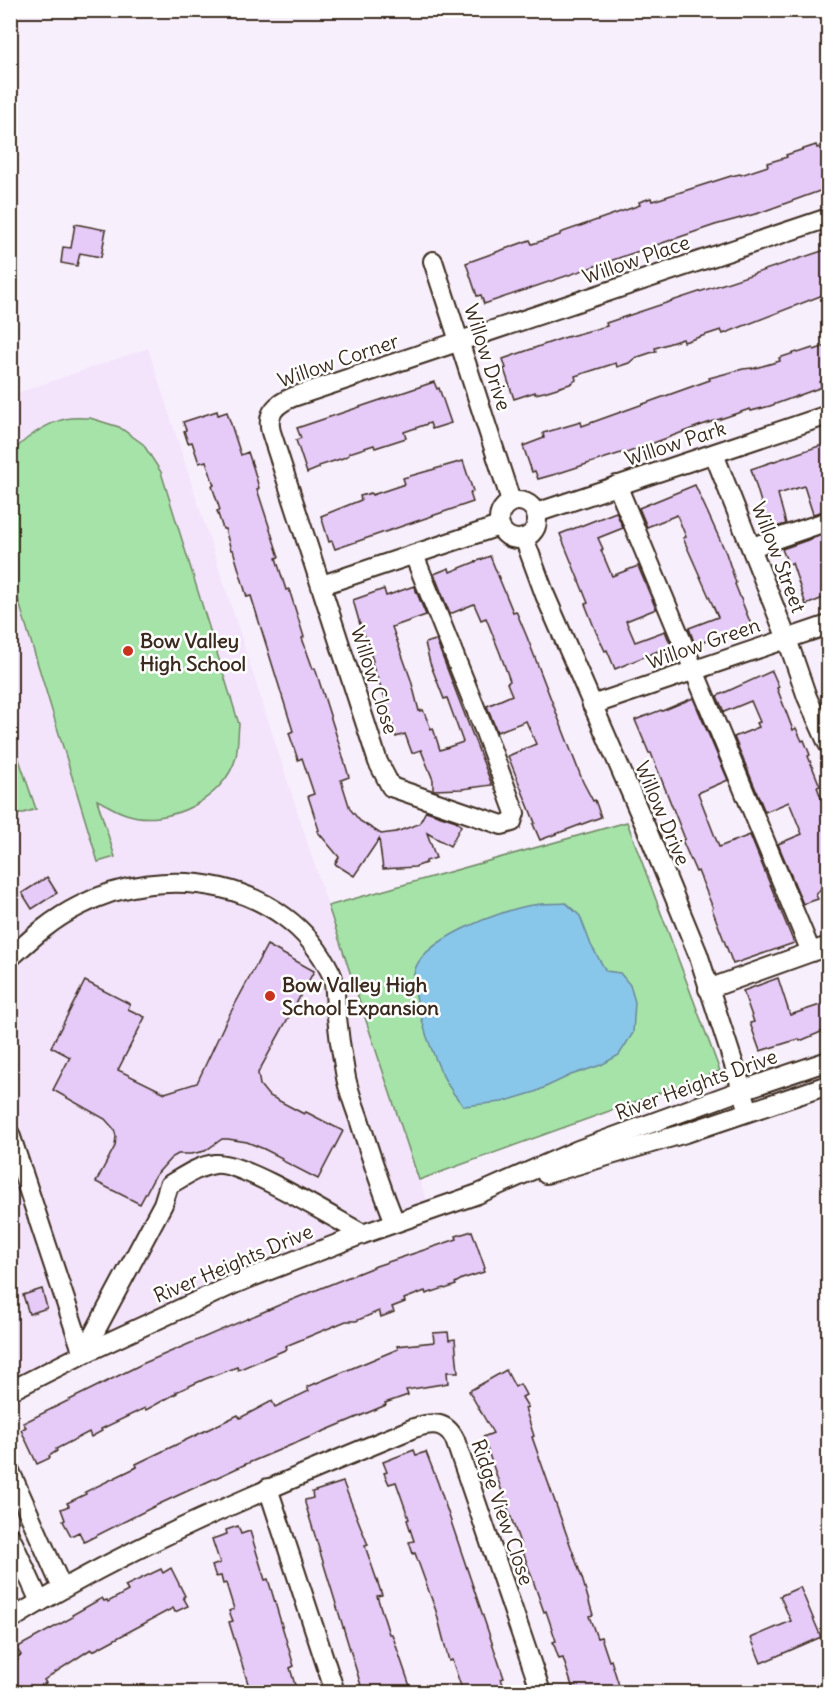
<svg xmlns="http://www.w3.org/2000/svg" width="839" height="1703" font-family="Delius,sans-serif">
	<rect width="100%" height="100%" fill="#f8effd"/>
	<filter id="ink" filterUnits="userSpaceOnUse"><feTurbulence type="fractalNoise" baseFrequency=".0167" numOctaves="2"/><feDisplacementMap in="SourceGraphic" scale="12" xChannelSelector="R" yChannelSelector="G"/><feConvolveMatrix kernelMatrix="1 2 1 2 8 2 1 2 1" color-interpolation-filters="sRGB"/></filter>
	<g filter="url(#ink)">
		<polygon fill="#f3e4fc" points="148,348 328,906 430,1210 363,1234 11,1391 11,395"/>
		<g fill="#a6e3a9" stroke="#708664" stroke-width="1.5">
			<path d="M 90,418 L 119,427 L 143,444 L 161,472 L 239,724 C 238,734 238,746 236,757 C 225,799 167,828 126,814 C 116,811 106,804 97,800 L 115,857 L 98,862 L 11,576 L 11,456 C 20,440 47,423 65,419 C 73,417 82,418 90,418 Z"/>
			<polygon points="10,733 36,809 11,817 10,817"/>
			<polygon points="627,822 720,1071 419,1180 328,906"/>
		</g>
		<path fill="#89c7ea" stroke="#6a8898" stroke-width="1.5" d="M 566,903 L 580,916 L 591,945 L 606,971 L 620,973 L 630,985 L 635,1002 L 633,1033 L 619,1055 L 601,1065 L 571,1075 L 535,1092 L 502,1102 L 464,1106 C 445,1087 437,1063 427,1037 C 423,1024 412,988 414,974 C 418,940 504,909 533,905 C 544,903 555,904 566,903 Z"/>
		<g fill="#e6caf8" stroke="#3b2a1e" stroke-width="1.5">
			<polygon points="828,144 828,188 759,213 715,225 484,304 481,295 477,296 466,263 530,240 532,244 560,235 560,233 640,205 639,202 651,198 652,201 659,199 731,176 740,174 741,175 768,166 767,163 787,157 786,155 816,145 817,148"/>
			<polygon points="75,224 106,230 101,257 80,253 77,266 61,263 63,247 71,248"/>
			<polygon points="828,249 828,293 723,334 721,330 684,342 683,339 655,348 656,351 635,358 629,363 617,367 616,363 575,376 576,380 570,384 544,392 535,394 535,392 514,399 504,369 506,368 503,359 563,338 607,326 606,323"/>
			<polygon points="828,345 828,379 820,382 822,387 770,406 751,411 750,409 699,426 624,454 624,452 556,474 538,479 535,471 532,472 523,446 544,438 543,433 581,422 582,426 710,380 709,378 743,369 752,368 752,369 780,361 779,358 797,352 798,353 813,348 814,350"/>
			<polygon points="434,382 437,389 439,388 451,423 432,429 430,423 404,432 406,438 375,448 374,445 349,453 349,455 343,458 319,466 319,468 307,473 296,440 301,438 297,428"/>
			<polygon points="217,411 218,415 227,412 241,455 248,452 254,470 259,488 257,489 279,557 276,558 286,590 289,589 304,637 302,638 313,669 315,668 341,750 349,777 341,780 350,809 360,821 381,834 396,832 419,824 426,811 456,821 461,826 450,846 427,833 436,858 426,861 426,863 415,867 383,869 379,839 354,876 335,864 339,857 317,831 319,830 308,796 314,794 302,758 298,760 289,733 293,731 251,596 247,597 233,550 231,550 225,529 223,529 217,511 220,510 212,486 214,485 206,461 199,463 192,442 188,443 184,431 186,430 183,422"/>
			<polygon points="828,443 828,510 813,514 804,486 778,494 786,524 769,529 751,469"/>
			<polygon points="463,461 473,491 470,493 473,502 335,549 332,541 329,542 321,516 361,500 360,496 371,493 372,495 405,484 403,478"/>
			<polygon points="695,485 726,553 736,583 735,584 750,622 750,624 695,645 689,628 718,617 683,538 686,537 677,515 647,527 639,508"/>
			<polygon points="616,512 623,528 598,538 603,549 601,550 612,576 638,566 656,609 626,621 635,642 665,631 672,648 659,653 658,651 615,669 607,650 605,651 596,632 585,604 588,603 560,534"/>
			<polygon points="828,533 828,596 806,605 792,563 788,564 782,549"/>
			<polygon points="490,556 513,612 516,611 527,637 583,782 593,801 595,800 601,817 540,840 533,824 535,823 508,756 536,744 526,721 497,732 487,706 512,695 507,683 510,681 500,653 486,618 481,620 474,604 450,614 434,574 449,568 450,572"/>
			<polygon points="414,586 426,615 392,627 411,680 419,711 423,710 431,729 433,728 440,750 463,742 447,698 444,699 430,663 425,643 436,640 492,785 462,789 433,790 433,780 421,750 412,753 405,734 396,737 385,698 371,661 373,661 364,634 363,635 353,600 384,589 386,596"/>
			<polygon points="772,671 779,687 777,688 793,730 796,728 802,741 804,740 810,755 808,756 820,786 817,787 828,816 828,879 816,895 818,899 803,904 778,844 802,834 789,802 765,812 734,737 759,727 757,723 760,722 751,701 724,712 717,696"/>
			<polygon points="693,698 728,780 698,793 719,847 750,835 794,943 733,964 712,909 713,908 698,871 696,872 682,840 685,839 651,753 649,753 635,720 661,710 662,711"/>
			<polygon points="47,877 57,893 32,909 22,893"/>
			<polygon points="267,945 314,971 258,1073 260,1085 268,1095 304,1114 306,1112 343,1131 318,1179 281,1160 282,1158 264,1149 247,1142 228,1139 222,1139 205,1151 191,1154 178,1154 171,1158 155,1176 140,1204 96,1182 115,1146 116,1136 114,1129 105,1119 53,1090 70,1057 51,1047 85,981 130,1004 128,1009 145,1017 118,1070 165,1093 197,1083 226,1021"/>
			<polygon points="778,978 790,1015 826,1003 828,1010 828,1029 800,1041 799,1039 760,1051 750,1023 754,1022 743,991"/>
			<polygon points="472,1231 485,1268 483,1269 484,1272 462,1279 455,1283 456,1285 445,1289 444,1288 426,1294 425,1291 404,1299 405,1302 392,1307 394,1312 381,1317 379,1311 356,1321 346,1321 286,1346 287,1349 238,1370 237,1367 205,1379 176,1392 177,1393 146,1410 145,1408 101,1429 102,1431 91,1437 89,1432 56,1449 57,1451 49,1456 50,1458 37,1464 21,1430 26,1427 23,1423 142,1364 284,1303 376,1266 457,1239 456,1236"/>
			<polygon points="42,1289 47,1308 29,1314 23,1295"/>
			<polygon points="448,1332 449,1340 455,1339 458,1372 447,1372 448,1383 406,1390 408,1395 385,1403 386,1405 246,1464 155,1506 84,1542 79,1532 71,1536 63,1521 65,1520 61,1509 69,1506 67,1503 86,1494 85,1492 137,1467 136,1464 238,1415 240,1418 272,1401 275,1407 309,1391 307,1387 398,1349 397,1346 434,1342 433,1333"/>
			<polygon points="506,1370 515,1387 520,1384 526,1395 522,1397 528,1407 525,1408 534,1436 532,1437 582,1578 593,1615 589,1616 597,1638 601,1637 609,1661 611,1660 621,1692 576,1692 573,1685 572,1686 563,1658 559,1659 553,1642 556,1641 546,1611 544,1612 483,1437 493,1433 469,1391"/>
			<polygon points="414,1450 416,1455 426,1452 438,1483 504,1678 501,1679 506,1692 463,1692 452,1660 449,1661 436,1611 415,1553 413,1554 409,1542 414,1541 407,1520 409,1519 396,1482 389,1484 384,1473 387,1472 383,1462"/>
			<polygon points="343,1482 368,1545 365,1546 382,1595 377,1596 389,1634 392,1634 412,1692 363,1692 305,1503 305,1500 313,1498 312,1492"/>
			<polygon points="238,1526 241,1534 250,1531 265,1580 268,1579 294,1666 290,1668 297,1692 261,1692 259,1687 250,1690 229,1622 233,1621 229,1611 234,1609 226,1583 223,1584 221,1576 216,1577 212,1566 220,1563 212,1539 227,1534 226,1530"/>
			<polygon points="171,1568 185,1596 183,1597 188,1606 175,1612 173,1608 93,1651 91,1649 51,1675 44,1680 46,1683 30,1692 10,1692 10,1665 18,1660 16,1658 21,1655 16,1648 73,1617 72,1615 102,1598 104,1601 107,1600 108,1602 128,1591 125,1586 161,1569 163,1573"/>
			<polygon points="800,1587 821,1637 761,1663 751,1638 791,1621 780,1596"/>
		</g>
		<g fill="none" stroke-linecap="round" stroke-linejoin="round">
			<g stroke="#3b2a1e" stroke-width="22">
				<g id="minor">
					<polyline points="433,261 511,501"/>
					<polyline points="714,454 787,639 807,697 828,744"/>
					<polyline points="617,485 811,952"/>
					<circle cx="518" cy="520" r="19"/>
					<polyline points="536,513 828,415"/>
					<polyline points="524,538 545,595 647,830 698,954 749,1111"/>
					<polyline points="752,547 828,521"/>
					<path d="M 414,555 L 485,732 L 515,813 L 512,822 L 502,825 L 391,787 L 378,762 L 271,432 C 266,413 276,404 293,397 L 828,218"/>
					<polyline points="322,585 499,526"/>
					<polyline points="592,705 828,625"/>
					<path d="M 10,958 C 33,937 51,920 79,906 C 165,861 286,880 331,973 C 336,983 335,998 336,1009 C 338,1030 341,1051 345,1072 C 347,1088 354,1104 359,1119 C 370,1154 381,1189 395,1222"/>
					<polyline points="708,989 828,946"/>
					<polyline points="10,1134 83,1354"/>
					<polyline points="546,1174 689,1132 828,1085"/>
					<path d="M 83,1354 L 163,1204 L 169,1185 C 183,1177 198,1166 215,1164 C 242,1161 335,1219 363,1234"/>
					<polyline points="10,1391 83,1354 234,1284 363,1234 478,1194 578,1150 742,1090 828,1061"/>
					<polyline points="10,1471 62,1588"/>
					<polyline points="268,1488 335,1692"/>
					<polyline points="10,1536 40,1602"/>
					<path d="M 10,1620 C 137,1541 276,1485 414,1428 C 432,1422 446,1421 455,1440 L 541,1692"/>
				</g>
			</g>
			<use href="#minor" stroke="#fff" stroke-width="18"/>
		</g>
	</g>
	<g fill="#c8321e" stroke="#fff" stroke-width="2">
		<circle cx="128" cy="651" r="6"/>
		<circle cx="270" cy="996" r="6"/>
	</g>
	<g text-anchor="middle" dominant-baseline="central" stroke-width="5" stroke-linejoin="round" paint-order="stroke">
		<g font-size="20" fill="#3b2a1e" stroke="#fff">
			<text transform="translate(636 259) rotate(-19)">Willow Place</text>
			<text transform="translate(488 357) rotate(72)">Willow Drive</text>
			<text transform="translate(338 360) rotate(-19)">Willow Corner</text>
			<text transform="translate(675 443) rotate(-18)">Willow Park</text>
			<text transform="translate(779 557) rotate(69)">Willow Street</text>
			<text transform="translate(703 643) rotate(-19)">Willow Green</text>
			<text transform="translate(375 680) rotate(72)">Willow Close</text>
			<text transform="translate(663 813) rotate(67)">Willow Drive</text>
			<text transform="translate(696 1084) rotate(-20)">River Heights Drive</text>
			<text transform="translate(233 1263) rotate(-23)">River Heights Drive</text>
			<text transform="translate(503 1512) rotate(71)">Ridge View Close</text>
		</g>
		<g font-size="20" font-weight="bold" fill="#3b2a1e" stroke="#fff" text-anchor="start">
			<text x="140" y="640">Bow Valley<tspan x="140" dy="23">High School</tspan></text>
			<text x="282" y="984">Bow Valley High<tspan x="282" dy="23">School Expansion</tspan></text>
		</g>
	</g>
	<rect width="839" height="1703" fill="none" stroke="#fff" stroke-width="36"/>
	<rect x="18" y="18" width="803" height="1667" fill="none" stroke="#3b2a1e" stroke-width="2" filter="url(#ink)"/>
</svg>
